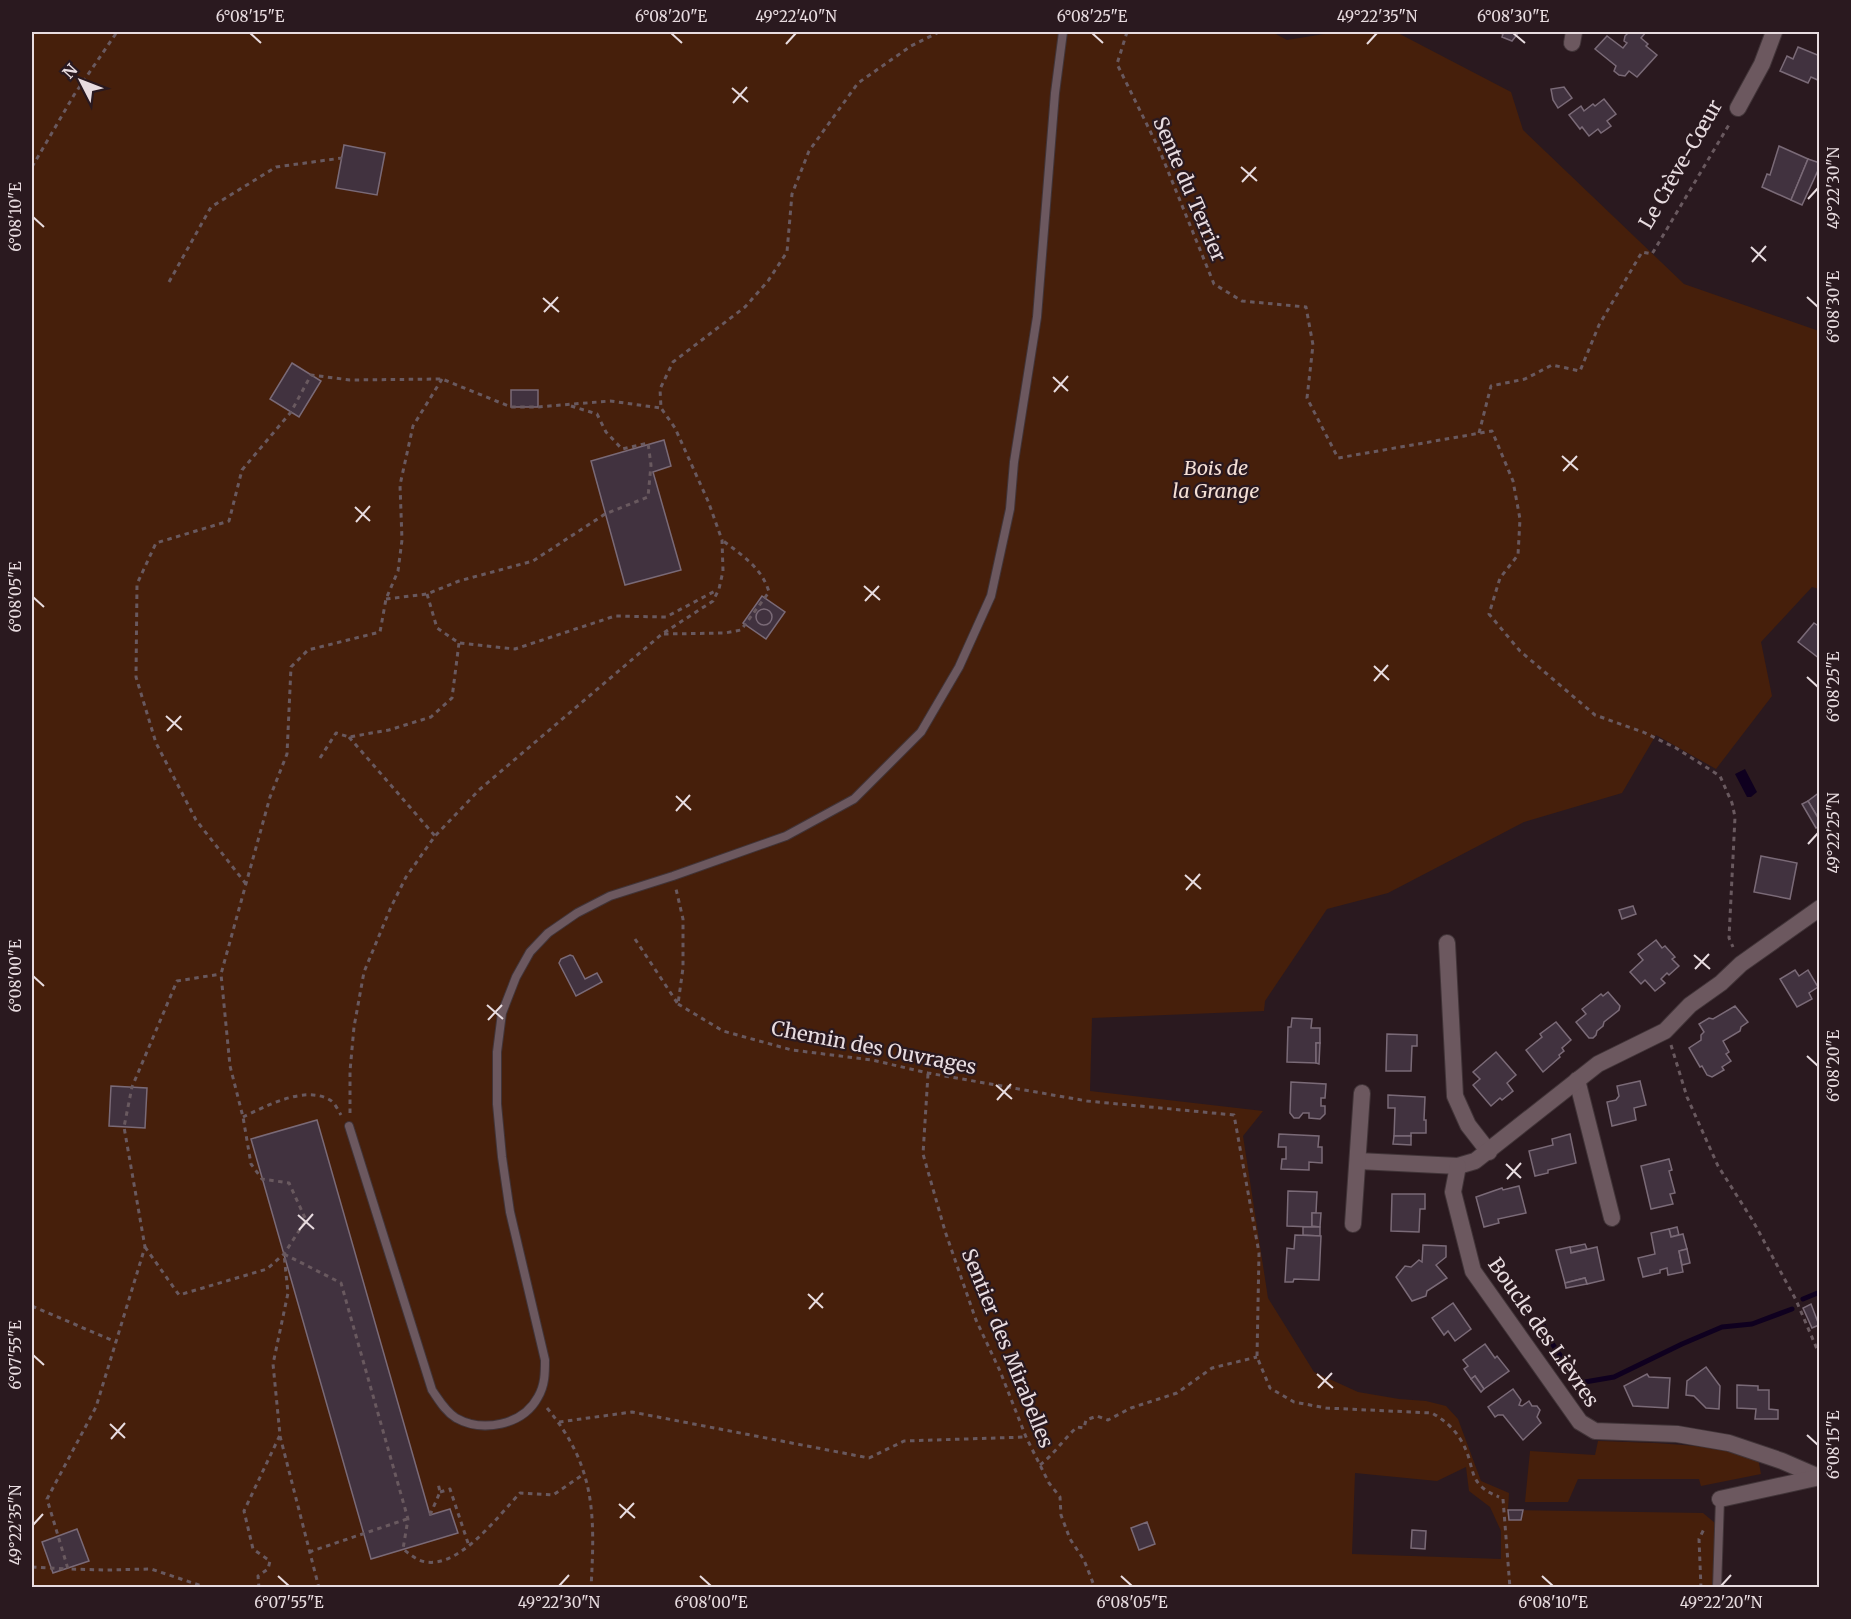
<svg xmlns="http://www.w3.org/2000/svg" width="1851" height="1619" font-family="Merriweather,serif">
	<rect width="100%" height="100%" fill="#2a191f"/>
	<g fill="#461f0b" fill-rule="evenodd">
		<path d="M 32,32 L 1272,32 L 1287,40 L 1337,32 L 1396,32 L 1511,92 L 1523,130 L 1684,284 L 1819,331 L 1819,589 L 1812,587 L 1761,642 L 1772,696 L 1716,769 L 1656,735 L 1622,793 L 1524,822 L 1388,893 L 1327,909 L 1265,1001 L 1264,1011 L 1092,1018 L 1090,1091 L 1263,1111 L 1243,1136 L 1268,1298 L 1314,1372 L 1358,1392 L 1399,1399 L 1426,1401 L 1446,1406 L 1458,1419 L 1481,1481 L 1509,1493 L 1508,1510 L 1703,1513 L 1715,1523 L 1713,1587 L 32,1588 ZM 1466,1467 L 1469,1491 L 1490,1507 L 1501,1531 L 1501,1559 L 1352,1554 L 1355,1473 L 1437,1481 Z"/>
		<path d="M 1598,1441 C 1653,1443 1706,1443 1758,1458 L 1761,1474 L 1701,1486 L 1699,1479 L 1578,1479 L 1568,1502 L 1525,1502 L 1530,1451 L 1595,1455 Z"/>
	</g>
	<polygon fill="#0f001f" points="1745,769 1757,792 1751,797 1747,797 1735,774"/>
	<g fill="none" stroke-linecap="round" stroke-linejoin="round">
		<g stroke="#0f001f" stroke-width="5">
			<polyline points="1803,1299 1820,1292"/>
			<polyline points="1541,1320 1551,1342 1579,1383 1614,1377 1682,1344 1722,1327 1752,1324 1792,1309"/>
		</g>
	</g>
	<g fill="#41323f" stroke="#7a6a77" stroke-width="1.5">
		<polygon points="1497,32 1519,32 1512,41 1502,37 1503,34"/>
		<polygon points="1629,32 1646,32 1641,38 1648,44 1646,46 1657,55 1637,77 1629,71 1625,76 1619,75 1614,71 1616,66 1595,49 1607,36 1623,48 1627,43 1624,41 1625,36"/>
		<polygon points="1798,47 1820,56 1820,81 1811,77 1808,83 1780,71 1787,56 1793,59"/>
		<polygon points="1564,87 1572,98 1558,108 1553,100 1551,89"/>
		<polygon points="1604,99 1616,114 1607,121 1611,126 1601,133 1598,129 1589,136 1582,127 1580,129 1569,115 1581,106 1584,111 1593,104 1595,106"/>
		<polygon points="344,145 385,153 377,195 336,188"/>
		<polygon points="1779,146 1808,159 1791,200 1762,187 1767,174 1770,175"/>
		<polygon points="1808,159 1820,163 1820,166 1802,205 1791,200"/>
		<polygon points="292,363 321,381 299,417 270,399"/>
		<rect x="511" y="390" width="27" height="17"/>
		<polygon points="664,440 671,466 653,472 681,570 625,585 591,461"/>
		<polygon points="762,596 785,612 766,639 743,623"/>
		<circle cx="764" cy="617" r="8"/>
		<polygon points="1814,623 1820,627 1820,659 1798,642"/>
		<polygon points="1820,792 1820,821 1808,801"/>
		<polygon points="1808,801 1820,821 1820,826 1816,828 1802,804"/>
		<polygon points="1761,856 1797,863 1790,899 1754,892"/>
		<polygon points="1633,906 1636,914 1622,919 1619,910"/>
		<polygon points="1656,940 1662,948 1665,946 1675,957 1672,959 1679,966 1669,975 1667,973 1661,979 1665,983 1655,991 1645,980 1641,984 1630,972 1643,960 1638,954"/>
		<polygon points="570,955 573,956 585,979 597,973 602,982 576,996 559,963 561,959"/>
		<polygon points="1795,970 1799,976 1808,970 1818,987 1809,993 1812,999 1797,1007 1780,979"/>
		<polygon points="1608,992 1620,1006 1619,1010 1604,1022 1603,1026 1597,1031 1596,1035 1593,1038 1589,1038 1576,1022 1586,1014 1582,1009 1601,994 1603,996"/>
		<polygon points="1735,1006 1748,1022 1741,1027 1740,1031 1723,1041 1729,1052 1726,1054 1731,1061 1722,1067 1724,1070 1712,1077 1707,1075 1702,1066 1700,1067 1689,1048 1701,1040 1701,1035 1704,1032 1699,1024 1709,1018 1713,1019"/>
		<polygon points="1292,1018 1312,1019 1311,1028 1320,1028 1320,1043 1316,1043 1316,1063 1287,1062 1288,1027 1291,1027"/>
		<polygon points="1556,1022 1571,1040 1562,1048 1564,1051 1559,1055 1560,1057 1543,1072 1526,1050 1542,1037 1540,1034"/>
		<polygon points="1387,1034 1417,1035 1417,1046 1412,1046 1411,1071 1386,1071"/>
		<polygon points="1316,1043 1320,1043 1319,1064 1316,1063"/>
		<polygon points="1496,1052 1516,1075 1507,1083 1513,1091 1502,1100 1500,1098 1491,1106 1473,1085 1480,1079 1473,1072"/>
		<polygon points="1640,1081 1646,1105 1634,1108 1636,1120 1612,1126 1607,1102 1616,1100 1619,1096 1617,1086"/>
		<polygon points="1291,1082 1326,1084 1325,1098 1321,1098 1321,1106 1325,1106 1325,1114 1320,1119 1309,1118 1309,1113 1303,1113 1299,1118 1294,1118 1290,1113"/>
		<polygon points="111,1086 147,1088 145,1128 109,1126"/>
		<polygon points="1388,1095 1425,1097 1424,1120 1426,1120 1426,1133 1411,1133 1411,1136 1394,1136 1395,1108 1388,1108"/>
		<polygon points="317,1120 430,1515 450,1509 458,1533 371,1559 251,1139"/>
		<polygon points="1279,1134 1319,1136 1318,1147 1322,1147 1322,1163 1309,1162 1309,1170 1281,1169 1282,1159 1286,1159 1286,1147 1278,1147"/>
		<polygon points="1570,1134 1576,1163 1548,1170 1548,1173 1535,1176 1529,1151 1553,1145 1552,1139"/>
		<polygon points="1394,1136 1411,1136 1411,1145 1393,1144"/>
		<polygon points="1669,1159 1672,1170 1669,1171 1675,1193 1670,1194 1673,1204 1651,1209 1641,1166"/>
		<polygon points="1519,1186 1526,1213 1498,1219 1499,1223 1484,1227 1476,1197 1502,1188 1503,1190"/>
		<polygon points="1288,1191 1317,1192 1316,1213 1312,1213 1312,1227 1287,1226"/>
		<polygon points="1392,1194 1425,1194 1425,1209 1420,1209 1419,1232 1391,1231"/>
		<polygon points="1312,1213 1321,1213 1320,1227 1312,1226"/>
		<polygon points="1303,1227 1320,1227 1320,1236 1303,1235"/>
		<polygon points="1677,1227 1679,1235 1671,1237 1669,1229"/>
		<polygon points="1669,1229 1671,1237 1683,1234 1687,1249 1679,1251 1683,1272 1668,1275 1667,1268 1660,1270 1660,1273 1643,1277 1638,1258 1655,1254 1651,1233"/>
		<polygon points="1295,1235 1321,1236 1319,1280 1294,1279 1293,1282 1285,1282 1287,1248 1294,1249"/>
		<polygon points="1585,1244 1587,1249 1571,1253 1570,1247"/>
		<polygon points="1423,1245 1446,1246 1446,1257 1436,1265 1447,1278 1427,1291 1426,1296 1412,1301 1396,1277 1405,1266 1411,1267 1419,1260 1422,1262"/>
		<polygon points="1570,1247 1571,1253 1597,1247 1604,1280 1587,1284 1585,1278 1565,1283 1556,1250"/>
		<polygon points="1687,1249 1690,1263 1682,1265 1679,1251"/>
		<polygon points="1585,1278 1587,1284 1566,1288 1565,1283"/>
		<polygon points="1453,1303 1471,1329 1455,1341 1448,1331 1444,1335 1432,1318"/>
		<polygon points="1811,1304 1819,1325 1812,1328 1803,1308"/>
		<polygon points="1485,1344 1495,1358 1497,1356 1509,1371 1484,1389 1475,1376 1471,1379 1464,1369 1468,1366 1463,1360"/>
		<polygon points="1706,1367 1720,1386 1719,1409 1706,1408 1694,1396 1686,1395 1687,1381"/>
		<polygon points="1647,1374 1649,1377 1670,1378 1668,1408 1633,1406 1624,1386"/>
		<polygon points="1475,1376 1484,1389 1481,1392 1471,1379"/>
		<polygon points="1737,1385 1758,1386 1758,1390 1769,1390 1769,1409 1778,1410 1778,1419 1755,1419 1756,1409 1737,1408"/>
		<polygon points="1513,1389 1521,1400 1519,1405 1522,1406 1529,1401 1532,1406 1537,1406 1540,1410 1537,1417 1541,1423 1523,1440 1503,1415 1498,1415 1495,1417 1488,1407"/>
		<polygon points="1508,1510 1523,1510 1521,1520 1509,1520"/>
		<polygon points="1147,1522 1155,1544 1139,1550 1131,1528"/>
		<polygon points="77,1529 89,1561 53,1573 42,1542"/>
		<polygon points="1412,1530 1426,1531 1425,1549 1411,1548"/>
	</g>
	<g fill="none" stroke-linecap="round" stroke-linejoin="round">
		<g stroke="#413438" stroke-width="10">
			<g id="service">
				<path d="M 349,1126 L 432,1390 C 439,1400 445,1411 456,1418 C 483,1433 523,1425 538,1397 C 545,1385 545,1373 545,1360 L 510,1212 L 502,1157 L 497,1104 L 497,1052 L 502,1013 L 516,977 L 530,952 L 548,933 L 577,913 L 610,896 L 673,876 L 786,836 L 854,799 L 921,732 L 959,667 L 991,596 L 1010,509 L 1014,462 L 1037,317 L 1055,93 L 1063,32"/>
				<polyline points="1717,1588 1720,1499"/>
			</g>
		</g>
		<g stroke="#413438" stroke-width="18">
			<g id="minor">
				<polyline points="1572,43 1574,32"/>
				<polyline points="1738,108 1762,64 1774,32"/>
				<polyline points="1447,943 1455,1096 1468,1125 1489,1152"/>
				<polyline points="1577,1080 1612,1218"/>
				<polyline points="1358,1161 1458,1166 1475,1161 1598,1064 1665,1031 1690,1005 1721,983 1741,964 1820,908"/>
				<polyline points="1458,1166 1453,1192 1473,1271 1580,1422 1595,1431 1677,1434 1729,1443 1782,1461 1819,1477"/>
				<polyline points="1353,1224 1362,1093"/>
				<polyline points="1720,1499 1820,1477"/>
			</g>
		</g>
		<g stroke="#69595f" stroke-width="3" stroke-dasharray="4.5 4.5" stroke-linecap="butt">
			<polyline points="1127,32 1117,64 1159,149 1214,284 1242,301 1306,307 1313,345 1307,398 1338,458 1492,431 1513,481 1520,519 1518,555 1500,578 1489,614 1520,651 1595,715 1643,732 1676,748 1720,776 1732,803 1735,817 1729,938 1733,947"/>
			<polyline points="32,167 74,95 117,32"/>
			<polyline points="169,282 211,207 276,167 342,158"/>
			<polyline points="1479,433 1491,386 1525,379 1552,365 1580,371 1599,325 1642,252 1652,254 1730,123"/>
			<polyline points="427,594 437,628 459,643 515,649 615,616 666,617 717,590"/>
			<polyline points="386,599 427,594 459,581 533,561 605,514 648,497 651,465 648,443 622,449 606,432 597,414 571,406"/>
			<path d="M 664,634 L 725,633 L 741,630 L 769,592 C 762,568 742,555 722,540"/>
			<polyline points="349,737 435,836"/>
			<polyline points="320,758 336,733 349,737 389,730 431,717 452,698 459,643"/>
			<polyline points="246,884 196,820 156,743 136,677 137,584 156,543 229,521 242,470 291,412 311,375 350,380 442,379 511,407 538,407 610,401 661,408"/>
			<polyline points="635,939 678,1004 683,968 683,919 676,889"/>
			<path d="M 678,1004 L 723,1031 L 792,1050 L 872,1060 L 928,1073 L 1087,1101 L 1234,1115 L 1259,1253 L 1257,1357 L 1270,1388 L 1294,1402 L 1326,1408 L 1432,1413 C 1444,1420 1455,1429 1462,1442 C 1477,1468 1465,1483 1499,1497"/>
			<polyline points="1671,1045 1687,1097 1718,1166 1753,1221 1796,1300 1820,1356"/>
			<polyline points="928,1074 923,1154 945,1231 976,1320 1000,1371 1026,1437 1049,1483 1060,1497 1061,1515 1070,1539 1084,1560 1095,1588"/>
			<polyline points="350,1113 350,1071 354,1027 364,972 391,907 406,877 435,836 479,790 662,634 713,601 719,589 723,571 722,540 708,501 675,428 661,408 660,389 673,362 745,307 768,281 787,252 792,194 809,151 858,83 911,46 939,32"/>
			<path d="M 243,1117 C 266,1106 305,1085 330,1100 C 335,1103 338,1110 341,1115"/>
			<polyline points="145,1247 179,1295 267,1269 284,1254 306,1220 289,1183 262,1179 251,1164 243,1117 230,1066 221,974 270,797 287,754 291,667 308,650 380,632 386,599 398,571 402,540 400,485 413,426 442,379"/>
			<path d="M 284,1254 L 341,1283 L 408,1519 L 403,1549 C 408,1553 413,1557 419,1560 C 455,1575 498,1516 520,1493 L 553,1495 L 584,1474"/>
			<polyline points="32,1306 116,1342"/>
			<path d="M 547,1408 C 596,1467 595,1515 591,1588"/>
			<polyline points="559,1422 632,1412 869,1458 904,1441 1026,1437"/>
			<polyline points="280,1436 319,1588"/>
			<path d="M 1040,1465 C 1054,1454 1064,1439 1077,1427 L 1084,1428 L 1086,1420 L 1097,1416 L 1108,1420 L 1131,1408 L 1177,1393 L 1212,1368 L 1257,1357"/>
			<polyline points="440,1492 450,1489 469,1546"/>
			<polyline points="1503,1499 1510,1588"/>
			<polyline points="430,1515 440,1492 438,1483"/>
			<polyline points="309,1552 407,1519"/>
			<polyline points="32,1567 68,1569"/>
			<polyline points="208,1588 151,1569 107,1570 68,1569 47,1499 96,1407 145,1247 124,1127 132,1087 177,981 221,974"/>
			<polyline points="259,1588 258,1576 268,1569 270,1561 253,1549 244,1511 280,1435 273,1364 288,1293 284,1254"/>
			<polyline points="1701,1588 1699,1539 1705,1527"/>
		</g>
		<use href="#service" stroke="#6c585f" stroke-width="8"/>
		<use href="#minor" stroke="#6c585f" stroke-width="16"/>
	</g>
	<path fill="none" stroke="#e8dce0" stroke-width="2" d="M 250,33 L 261,43M 671,33 L 682,43M 1092,33 L 1103,43M 1513,33 L 1525,43M 786,44 L 796,33M 1367,44 L 1377,33M 732,88 L 748,102M 733,103 L 747,87M 1241,167 L 1257,181M 1242,182 L 1256,167M 1808,199 L 1818,188M 33,217 L 44,227M 1751,247 L 1766,261M 1752,262 L 1766,246M 1807,297 L 1818,307M 543,298 L 559,312M 544,312 L 558,297M 1053,377 L 1068,391M 1054,392 L 1068,376M 1562,456 L 1578,470M 1563,471 L 1577,456M 355,507 L 370,521M 356,522 L 370,506M 864,586 L 880,600M 33,597 L 44,607M 865,601 L 879,586M 1374,666 L 1389,680M 1807,677 L 1818,687M 1374,681 L 1388,665M 166,716 L 182,730M 167,731 L 181,716M 676,796 L 691,810M 676,811 L 690,795M 1808,844 L 1818,833M 1185,875 L 1201,889M 1186,890 L 1200,874M 1694,955 L 1710,969M 1695,969 L 1709,954M 33,976 L 44,986M 487,1005 L 503,1019M 488,1020 L 502,1005M 1807,1056 L 1818,1066M 996,1085 L 1012,1099M 997,1100 L 1011,1084M 1506,1164 L 1521,1178M 1507,1179 L 1521,1163M 298,1215 L 314,1229M 299,1230 L 313,1214M 808,1294 L 823,1308M 809,1309 L 823,1293M 33,1355 L 44,1365M 1317,1374 L 1333,1388M 1318,1388 L 1332,1373M 110,1424 L 125,1438M 1807,1435 L 1818,1445M 111,1439 L 125,1423M 619,1504 L 635,1518M 620,1518 L 634,1503M 33,1525 L 43,1514M 278,1576 L 289,1586M 700,1576 L 711,1586M 1121,1576 L 1132,1586M 1542,1576 L 1553,1586M 559,1586 L 569,1575M 1721,1586 L 1731,1575"/>
	<g text-anchor="middle" dominant-baseline="central" stroke-width="4.5" stroke-linejoin="round" paint-order="stroke">
		<g font-size="20" fill="#e8dce0" stroke="#2a191f">
			<text transform="translate(1680 164) rotate(-60)">Le Crève-Cœur</text>
			<text transform="translate(1190 189) rotate(67)">Sente du Terrier</text>
			<text transform="translate(874 1047) rotate(11)">Chemin des Ouvrages</text>
			<text transform="translate(1544 1332) rotate(55)">Boucle des Lièvres</text>
			<text transform="translate(1008 1348) rotate(68)">Sentier des Mirabelles</text>
		</g>
		<g font-size="20" font-style="italic" fill="#f4dfd5" stroke="#2a191f">
			<text x="1216" y="467">Bois de<tspan x="1216" dy="23">la Grange</tspan></text>
		</g>
	</g>
	<rect width="1851" height="1619" fill="none" stroke="#2a191f" stroke-width="66"/>
	<g transform="translate(81 81) rotate(312)" stroke="#2a191f" stroke-width="4.5" paint-order="stroke">
	<path d="M0-4.5L10 22L0 15L-10 22Z" fill="#e8dce0"/>
	<text y="-9" font-size="16" font-weight="bold" text-anchor="middle" fill="#e8dce0">N</text>
	</g>
	<rect x="33" y="33" width="1785" height="1553" fill="none" stroke="#e8dce0" stroke-width="2"/>
	<g font-size="15" text-anchor="middle" fill="#e8dce0">
		<text x="250" y="22">6°08'15"E</text>
		<text x="671" y="22">6°08'20"E</text>
		<text x="796" y="22">49°22'40"N</text>
		<text x="1092" y="22">6°08'25"E</text>
		<text x="1377" y="22">49°22'35"N</text>
		<text x="1513" y="22">6°08'30"E</text>
		<text transform="translate(1834 188) rotate(-90)" y="5">49°22'30"N</text>
		<text transform="translate(16 217) rotate(-90)" y="5">6°08'10"E</text>
		<text transform="translate(1834 307) rotate(-90)" y="5">6°08'30"E</text>
		<text transform="translate(16 597) rotate(-90)" y="5">6°08'05"E</text>
		<text transform="translate(1834 687) rotate(-90)" y="5">6°08'25"E</text>
		<text transform="translate(1834 833) rotate(-90)" y="5">49°22'25"N</text>
		<text transform="translate(16 976) rotate(-90)" y="5">6°08'00"E</text>
		<text transform="translate(1834 1066) rotate(-90)" y="5">6°08'20"E</text>
		<text transform="translate(16 1355) rotate(-90)" y="5">6°07'55"E</text>
		<text transform="translate(1834 1445) rotate(-90)" y="5">6°08'15"E</text>
		<text transform="translate(16 1525) rotate(-90)" y="5">49°22'35"N</text>
		<text x="289" y="1608">6°07'55"E</text>
		<text x="559" y="1608">49°22'30"N</text>
		<text x="711" y="1608">6°08'00"E</text>
		<text x="1132" y="1608">6°08'05"E</text>
		<text x="1553" y="1608">6°08'10"E</text>
		<text x="1721" y="1608">49°22'20"N</text>
	</g>
</svg>
